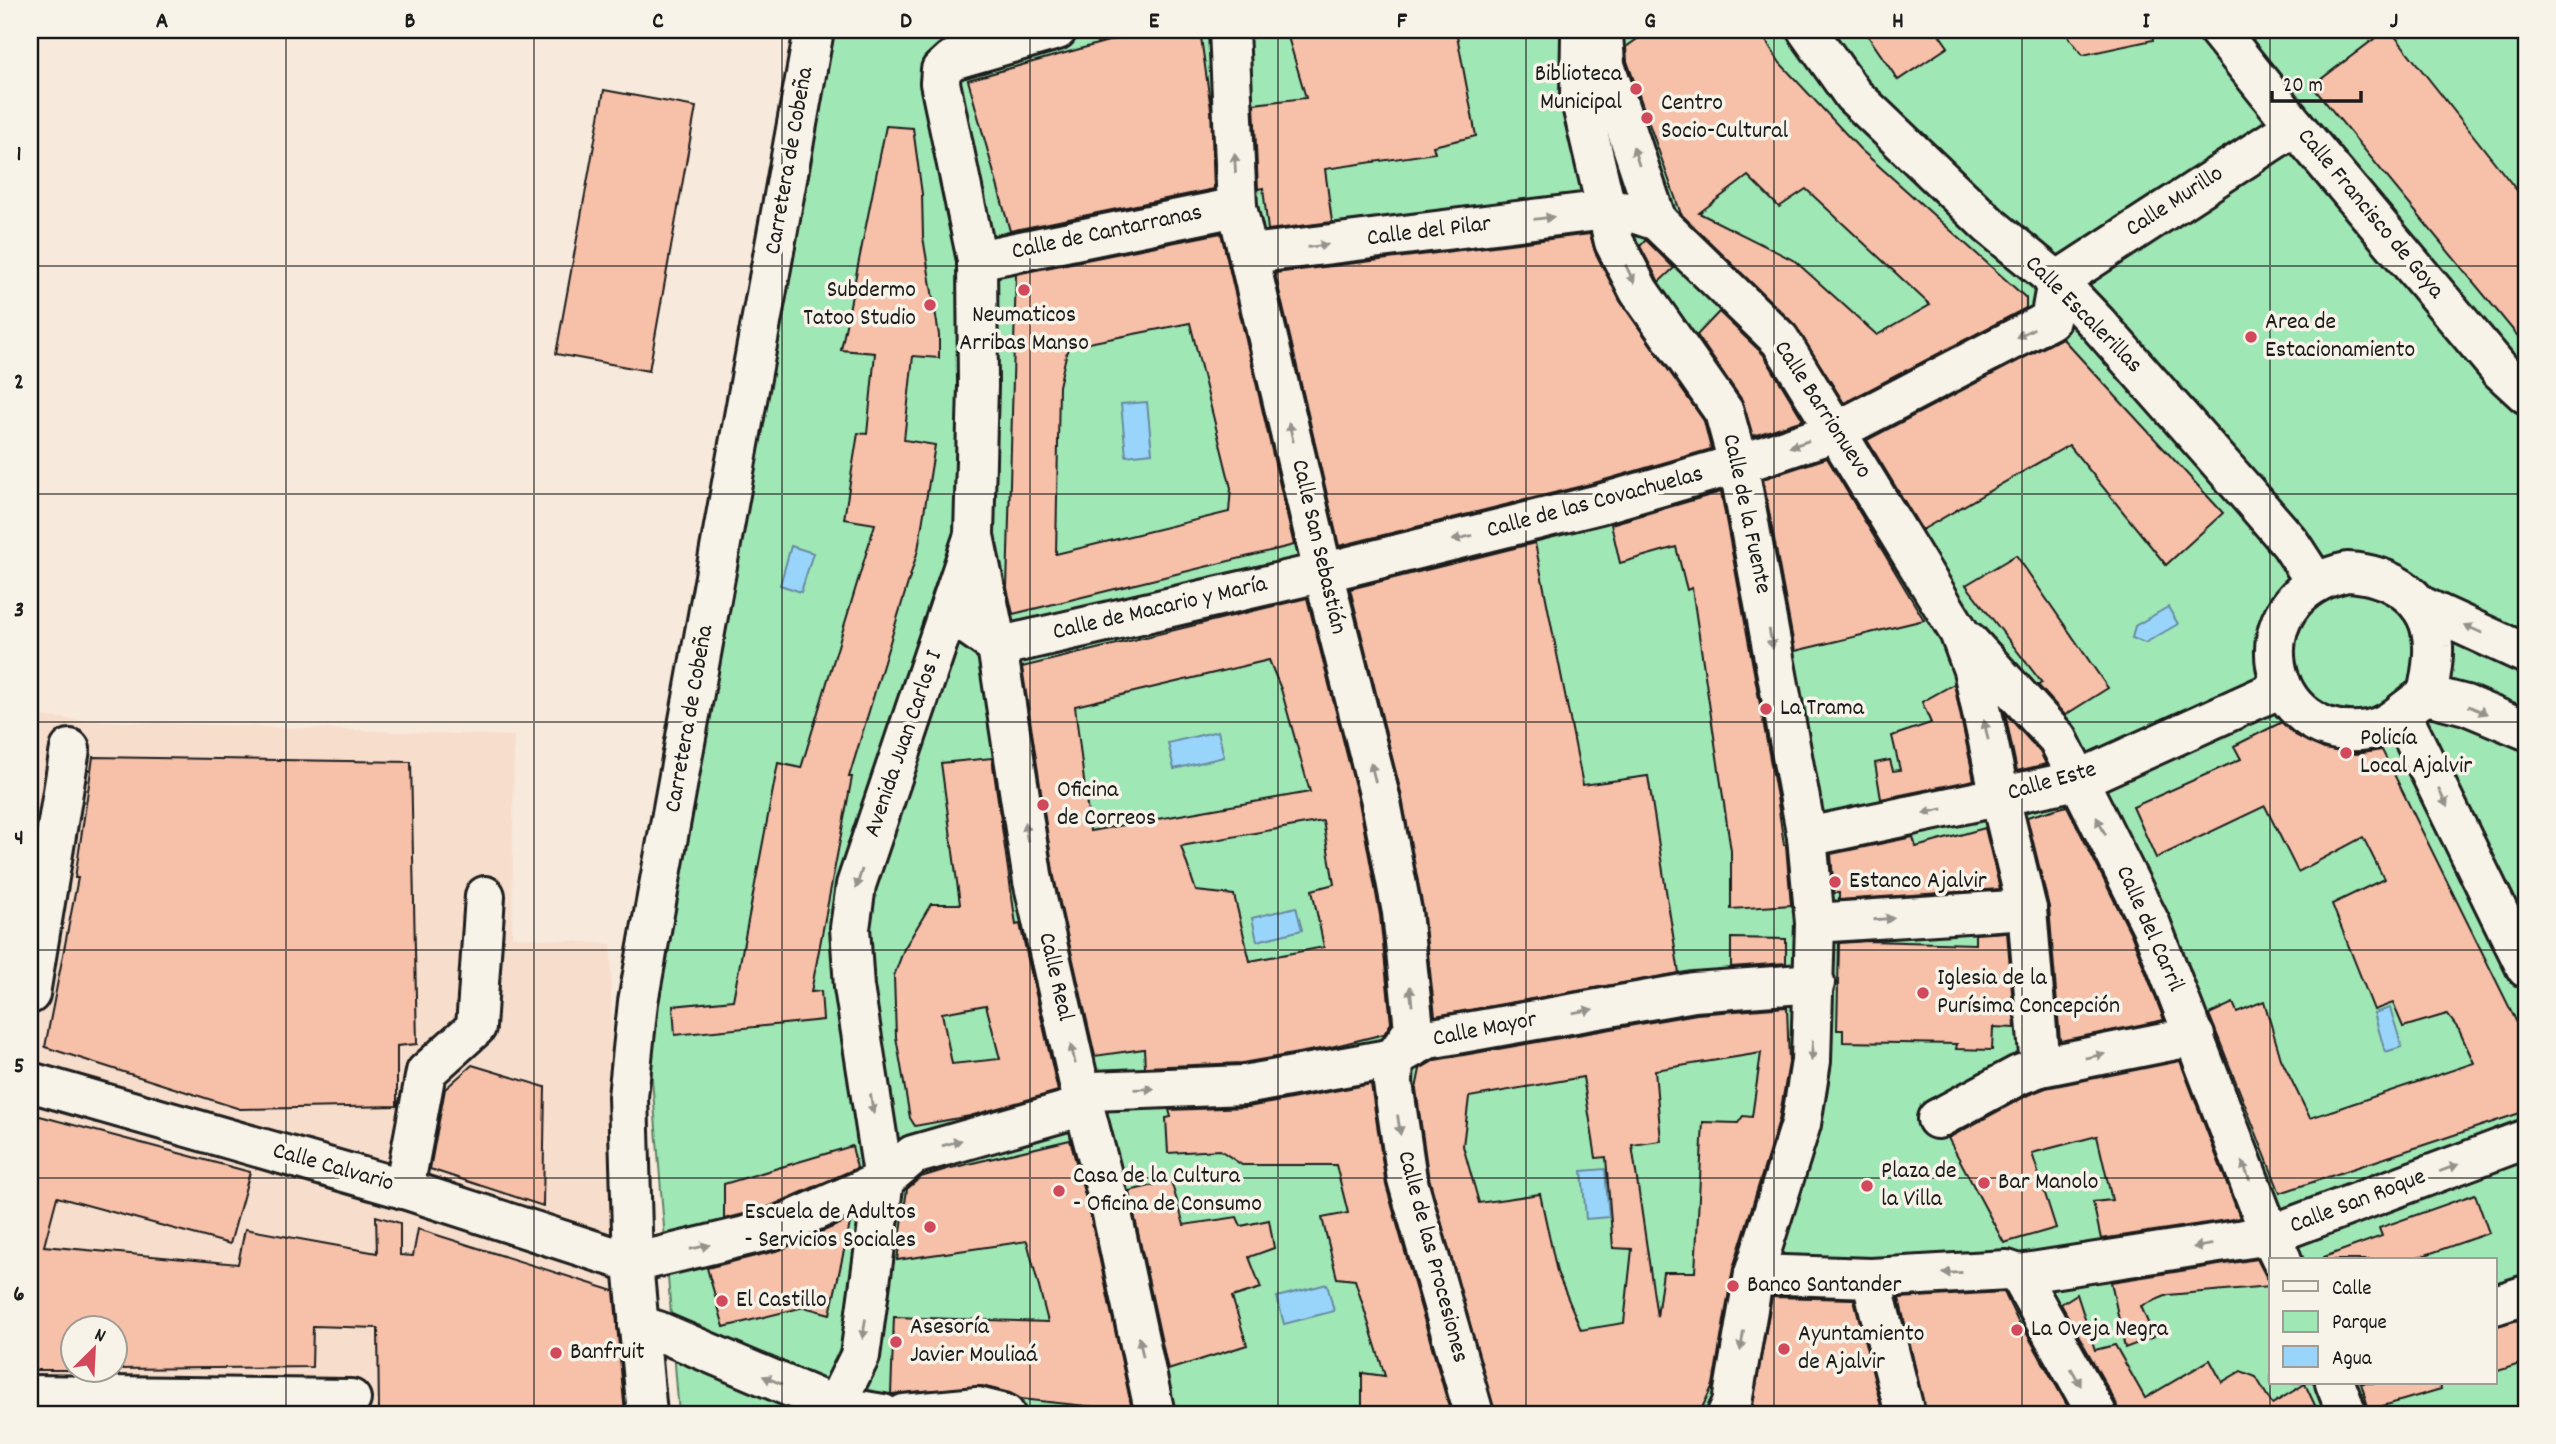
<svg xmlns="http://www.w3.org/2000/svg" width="2556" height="1444" font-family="Dekko,sans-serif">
	<rect width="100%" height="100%" fill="#f7e9db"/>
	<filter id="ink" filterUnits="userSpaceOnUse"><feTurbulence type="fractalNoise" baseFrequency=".0143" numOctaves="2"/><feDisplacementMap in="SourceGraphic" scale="14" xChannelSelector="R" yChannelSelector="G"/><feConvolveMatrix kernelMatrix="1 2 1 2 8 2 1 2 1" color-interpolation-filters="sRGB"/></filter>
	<g filter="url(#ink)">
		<path fill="#f7ddcc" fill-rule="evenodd" d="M 30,715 L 76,720 L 514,736 L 512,937 L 611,944 L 612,1214 L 625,1414 L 30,1414 ZM 74,1328 L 116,1328 L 116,1370 L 74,1370 Z"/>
		<path fill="#9fe7b5" stroke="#5e8268" stroke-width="2" fill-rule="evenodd" d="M 809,30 L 2526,30 L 2526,1414 L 679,1414 L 637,892 L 762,293 ZM 2271,1260 L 2495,1260 L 2495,1383 L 2271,1383 Z"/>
		<g fill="#99d5fa" stroke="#678ba1" stroke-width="2">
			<polygon points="1147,402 1152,453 1126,456 1121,404"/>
			<polygon points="791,546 813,553 801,592 780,585"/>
			<polygon points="2168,607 2178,624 2145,643 2132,638 2135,626"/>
			<polygon points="1218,731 1224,757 1174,769 1168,743"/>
			<polygon points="1296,907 1302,930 1257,941 1252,918"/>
			<polygon points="2390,1008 2402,1047 2385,1052 2374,1013"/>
			<polygon points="1605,1169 1609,1217 1586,1219 1582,1171"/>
			<polygon points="1327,1284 1334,1311 1284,1324 1277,1297"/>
		</g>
		<g fill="#f6c0a9" stroke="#1c1c1c" stroke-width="2" fill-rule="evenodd">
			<polygon points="1148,30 1200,30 1211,109 1214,189 1010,231 968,80"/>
			<polygon points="1286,30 1456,30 1476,136 1433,146 1435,153 1325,169 1332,222 1268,230 1263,188 1258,189 1254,104 1306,98"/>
			<path d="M 1650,30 L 1759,30 L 1780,63 L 1860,149 L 2026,298 L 2026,308 L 1844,403 L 1795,325 L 1681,214 L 1627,61 L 1626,47 ZM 1748,176 L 1779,207 L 1806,189 L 1930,305 L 1877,335 L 1795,261 L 1699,213 Z"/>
			<polygon points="1864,30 1936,30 1948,47 1898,80"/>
			<polygon points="2063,30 2152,30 2153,40 2083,55"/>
			<polygon points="2386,30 2390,30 2526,202 2526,346 2312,86"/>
			<polygon points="604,90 696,107 649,371 556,354"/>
			<polygon points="886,126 913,128 922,194 923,237 939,335 939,358 913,356 904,440 935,445 918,550 849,777 852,777 811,992 821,991 823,1020 675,1035 673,1006 733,1000 778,763 801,768 875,524 844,519 858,433 867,434 875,353 841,350"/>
			<path d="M 1221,233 L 1294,545 L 1013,614 L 1007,588 L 1016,274 ZM 1190,323 L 1231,488 L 1229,512 L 1056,554 L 1059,386 L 1068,347 Z"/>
			<polygon points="1590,234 1595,252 1620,301 1704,421 1711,449 1594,483 1339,546 1275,273"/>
			<polygon points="1646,240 1674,268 1659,282 1640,246"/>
			<polygon points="1719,312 1763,354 1803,420 1753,436 1742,400 1697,335"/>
			<polygon points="2062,338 2223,513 2166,565 2069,445 1922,530 1867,440"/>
			<polygon points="1827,458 1924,620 1795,651 1763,479"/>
			<polygon points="1721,492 1777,797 1784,845 1786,845 1791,905 1731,909 1731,851 1692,588 1687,590 1676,547 1620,563 1611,524"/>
			<polygon points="1535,543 1583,785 1648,776 1679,973 1435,1016 1423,908 1401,793 1350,589"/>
			<polygon points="2016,555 2108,688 2065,715 2038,685 2042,683 1966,585"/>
			<path d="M 1307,598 L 1359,802 L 1380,915 L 1391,1023 L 1384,1034 L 1331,1047 L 1242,1063 L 1145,1067 L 1144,1049 L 1095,1056 L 1054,877 L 1022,667 ZM 1269,660 L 1281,689 L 1310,792 L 1090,831 L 1075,706 ZM 1323,821 L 1334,884 L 1312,890 L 1324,947 L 1250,961 L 1234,895 L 1196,891 L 1181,846 Z"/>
			<polygon points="1954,684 1974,780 1881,799 1875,763 1890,760 1893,771 1900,770 1892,736 1931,723 1922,702"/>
			<polygon points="2005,713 2040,752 2046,764 2017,771"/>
			<polygon points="2282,722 2295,735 2324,749 2356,754 2382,750 2526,1041 2526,1111 2280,1193 2209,1014 2233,1003 2237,1012 2264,1001 2281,1059 2310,1118 2474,1063 2459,1030 2447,1014 2403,1027 2393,1003 2374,1010 2332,904 2384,879 2363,837 2298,872 2265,806 2156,858 2133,807 2241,759 2234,746"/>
			<polygon points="93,757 411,762 417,1044 397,1046 397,1106 240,1109 45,1047 78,878 75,878"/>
			<path d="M 992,758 L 1016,925 L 1020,924 L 1058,1091 L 970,1116 L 915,1126 L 910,1118 L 896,1037 L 894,976 L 904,949 L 931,904 L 960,904 L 941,763 ZM 986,1005 L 1000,1059 L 952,1064 L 942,1013 Z"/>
			<polygon points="2067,806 2131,934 2164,1020 2060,1041 2049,907 2027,817"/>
			<polygon points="1985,828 2000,889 1839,900 1839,893 1834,893 1831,854 1913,837 1916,847"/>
			<polygon points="2007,932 2015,1028 1993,1027 1992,1050 1956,1049 1957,1044 1843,1042 1843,1030 1837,1030 1839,943 1868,941 1975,944 1975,934"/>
			<polygon points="1731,938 1786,939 1786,963 1731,967"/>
			<path d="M 1787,1007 L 1789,1063 L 1779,1120 L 1733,1268 L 1713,1385 L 1701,1410 L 1691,1414 L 1495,1414 L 1428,1174 L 1416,1089 L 1420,1069 L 1435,1060 L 1697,1014 ZM 1761,1053 L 1752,1117 L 1743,1116 L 1738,1123 L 1703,1122 L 1695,1272 L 1663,1272 L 1657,1317 L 1632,1145 L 1661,1141 L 1655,1070 ZM 1583,1077 L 1596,1158 L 1606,1157 L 1613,1248 L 1632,1249 L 1624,1323 L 1581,1330 L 1557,1272 L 1540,1194 L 1479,1203 L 1463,1146 L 1469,1097 Z"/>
			<polygon points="2180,1061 2240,1218 2101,1239 2093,1202 2112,1200 2097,1136 2032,1153 2056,1228 2004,1243 1948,1138 2028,1095 2046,1088"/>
			<polygon points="472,1065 545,1087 543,1206 430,1169 445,1089"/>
			<polygon points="1371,1084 1386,1185 1451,1414 1362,1414 1362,1373 1385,1376 1355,1280 1337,1278 1322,1218 1348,1213 1336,1165 1242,1165 1220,1150 1168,1153 1166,1118 1171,1117 1169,1110 1248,1107"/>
			<polygon points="36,1115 250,1172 230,1244 57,1197 44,1246 238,1264 245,1229 377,1253 376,1216 400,1223 400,1255 413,1256 418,1229 614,1291 625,1414 379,1414 378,1328 313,1326 312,1367 116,1369 116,1328 74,1328 74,1370 30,1370 30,1137"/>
			<polygon points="1070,1140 1090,1214 1133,1414 1095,1414 1094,1407 1021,1399 1010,1393 982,1386 891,1394 894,1317 1048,1322 1027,1241 897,1260 907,1189 921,1177 947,1169"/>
			<polygon points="852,1146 857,1168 764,1209 724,1219 724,1184"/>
			<polygon points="1171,1181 1184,1225 1237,1217 1241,1226 1269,1220 1274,1248 1249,1257 1261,1288 1232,1297 1247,1345 1168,1370 1129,1191"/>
			<polygon points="2475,1194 2489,1233 2411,1260 2324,1260 2324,1257 2382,1236 2379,1228"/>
			<polygon points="851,1219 830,1314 804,1307 724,1327 707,1268 780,1250"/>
			<polygon points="2257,1259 2271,1286 2168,1295 2141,1306 2154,1337 2125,1348 2111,1282"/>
			<polygon points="2004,1292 2021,1328 2023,1327 2072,1414 1926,1414 1899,1298"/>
			<polygon points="2077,1294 2095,1350 2115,1345 2145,1398 2210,1360 2222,1382 2241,1371 2256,1377 2272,1404 2305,1384 2319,1414 2119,1414 2116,1403 2061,1304"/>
			<polygon points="1772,1297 1854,1299 1883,1414 1751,1414"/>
			<polygon points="2526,1318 2526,1362 2495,1372 2495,1326"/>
			<polygon points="2361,1383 2440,1383 2441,1389 2369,1410"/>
		</g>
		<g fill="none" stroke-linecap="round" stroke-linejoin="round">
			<g stroke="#1c1c1c" stroke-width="44">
				<g id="minor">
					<polyline points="1229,30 1237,207 1323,572 1380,797 1402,912 1414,1029 1394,1058 1393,1083 1407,1179 1474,1414"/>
					<polyline points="1807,30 1853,95 1989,225 2057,281 2098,324 2252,499 2290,543 2316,583"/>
					<polyline points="2218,30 2295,126 2501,371 2526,394"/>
					<polyline points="1603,33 1605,65 1657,221"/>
					<polyline points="1581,36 1580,97 1614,242 1639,291 1724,412 1738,463 1807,837 1815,923 1811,1061 1801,1124 1754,1274 1732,1403 1727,1414"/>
					<polyline points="1250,254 1607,210 1630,212 1657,221 1780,340 1959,632 1973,670 2000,797 2027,909 2040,1067 2195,1036"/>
					<polyline points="977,260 1237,207"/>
					<polyline points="974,536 997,646 1033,881 1084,1106 1111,1209 1155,1414"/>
					<path d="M 2347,572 C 2390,574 2432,598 2433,646 C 2434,663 2430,679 2427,695 C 2406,706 2393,726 2368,730 C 2265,746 2233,596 2347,572 Z"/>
					<polyline points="2419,605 2526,654"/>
					<polyline points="949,612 997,646 1010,644 1346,567 1600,504 1758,458 1835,432 2050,320 2057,281 2295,126"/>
					<polyline points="1968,641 2058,739 2151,925 2270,1235 2282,1260"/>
					<polyline points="2427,695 2466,705 2526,730"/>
					<polyline points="2402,715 2526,968"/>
					<polyline points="1807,837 2078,780 2268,694 2281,683"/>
					<polyline points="1815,923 2027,909"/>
					<polyline points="30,994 70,749"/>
					<polyline points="30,1082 404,1189 633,1263 771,1230 884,1180 913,1155 1084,1106 1093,1091 1244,1085 1394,1058 1428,1039 1694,992 1815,983"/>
					<polyline points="1937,1119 2019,1075 2040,1067"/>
					<polyline points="404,1189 426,1072 476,1027 485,896"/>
					<polyline points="1754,1274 1871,1278 2007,1270 2019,1274 2270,1235 2526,1139"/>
					<polyline points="2019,1274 2097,1414"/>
					<polyline points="1871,1278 1905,1414"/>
					<polyline points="2495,1305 2526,1295"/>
					<polyline points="638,1325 658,1331 835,1406 883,1414"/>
					<polyline points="2335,1383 2347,1414"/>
					<polyline points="30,1395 351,1399"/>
					<polyline points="647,1414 633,1263 628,1097 638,1002 814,30"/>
					<polyline points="835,1414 835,1406 860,1356 884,1180 854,987 850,928 856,885 974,535 978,386 977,260 940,83 941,70 952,60 1057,30"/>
					<polyline points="904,1414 977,1407 1005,1414"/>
				</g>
			</g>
			<use href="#minor" stroke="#f7f3e8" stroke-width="38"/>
		</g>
		<defs><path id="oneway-solid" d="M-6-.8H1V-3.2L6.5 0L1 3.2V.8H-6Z" transform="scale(1.75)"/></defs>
		<g fill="#94928c">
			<use href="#oneway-solid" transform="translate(1636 156) rotate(-108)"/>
			<use href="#oneway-solid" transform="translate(1235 163) rotate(-93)"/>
			<use href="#oneway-solid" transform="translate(1544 218) rotate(-7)"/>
			<use href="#oneway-solid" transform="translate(1318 246) rotate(-7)"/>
			<use href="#oneway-solid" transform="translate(1630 274) rotate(64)"/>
			<use href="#oneway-solid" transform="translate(2025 333) rotate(153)"/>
			<use href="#oneway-solid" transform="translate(1291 432) rotate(-103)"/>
			<use href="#oneway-solid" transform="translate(1799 444) rotate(161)"/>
			<use href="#oneway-solid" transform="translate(1462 538) rotate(166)"/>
			<use href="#oneway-solid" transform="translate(2473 629) rotate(-156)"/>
			<use href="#oneway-solid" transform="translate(1771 639) rotate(80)"/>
			<use href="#oneway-solid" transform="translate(2478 710) rotate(23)"/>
			<use href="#oneway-solid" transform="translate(1986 730) rotate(-102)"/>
			<use href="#oneway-solid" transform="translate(1373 772) rotate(-104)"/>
			<use href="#oneway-solid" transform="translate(2443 798) rotate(64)"/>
			<use href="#oneway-solid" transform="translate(1933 811) rotate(168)"/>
			<use href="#oneway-solid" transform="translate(2101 826) rotate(-117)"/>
			<use href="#oneway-solid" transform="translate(1026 832) rotate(-99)"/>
			<use href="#oneway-solid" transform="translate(859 879) rotate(107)"/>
			<use href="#oneway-solid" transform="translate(1884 919) rotate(-4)"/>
			<use href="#oneway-solid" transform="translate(1411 996) rotate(-96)"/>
			<use href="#oneway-solid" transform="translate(1583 1011) rotate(-10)"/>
			<use href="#oneway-solid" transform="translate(1812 1051) rotate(93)"/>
			<use href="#oneway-solid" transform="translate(1073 1054) rotate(-103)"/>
			<use href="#oneway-solid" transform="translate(2095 1056) rotate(-11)"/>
			<use href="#oneway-solid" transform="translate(1144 1089) rotate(-2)"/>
			<use href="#oneway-solid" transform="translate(872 1104) rotate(81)"/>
			<use href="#oneway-solid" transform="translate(1399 1125) rotate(82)"/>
			<use href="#oneway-solid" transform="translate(952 1143) rotate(-16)"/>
			<use href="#oneway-solid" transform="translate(2449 1168) rotate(-21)"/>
			<use href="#oneway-solid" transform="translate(2246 1171) rotate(-111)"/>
			<use href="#oneway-solid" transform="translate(2203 1246) rotate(171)"/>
			<use href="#oneway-solid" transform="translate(700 1247) rotate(-13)"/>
			<use href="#oneway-solid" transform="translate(1952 1273) rotate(177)"/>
			<use href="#oneway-solid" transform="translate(864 1329) rotate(98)"/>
			<use href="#oneway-solid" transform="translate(1742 1341) rotate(99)"/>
			<use href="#oneway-solid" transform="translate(1141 1347) rotate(-102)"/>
			<use href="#oneway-solid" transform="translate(2076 1377) rotate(61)"/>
			<use href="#oneway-solid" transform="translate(772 1380) rotate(-157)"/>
		</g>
	</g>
	<path fill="none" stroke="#1c1c1c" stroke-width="2" stroke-opacity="0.55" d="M 286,30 L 286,1414M 534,30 L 534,1414M 782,30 L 782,1414M 1030,30 L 1030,1414M 1278,30 L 1278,1414M 1526,30 L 1526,1414M 1774,30 L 1774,1414M 2022,30 L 2022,1414M 2270,30 L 2270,1414M 30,266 L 2526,266M 30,494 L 2526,494M 30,722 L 2526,722M 30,950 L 2526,950M 30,1178 L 2526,1178"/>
	<g fill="#d1495b" stroke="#f7f3e8" stroke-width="2.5">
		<circle cx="1636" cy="89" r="7"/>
		<circle cx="1647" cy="118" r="7"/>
		<circle cx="1024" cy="290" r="7"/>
		<circle cx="930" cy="305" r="7"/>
		<circle cx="2251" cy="337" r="7"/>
		<circle cx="1766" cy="709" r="7"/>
		<circle cx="2346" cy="753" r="7"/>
		<circle cx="1043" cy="805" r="7"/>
		<circle cx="1835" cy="882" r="7"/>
		<circle cx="1923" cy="993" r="7"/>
		<circle cx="1984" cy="1183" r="7"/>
		<circle cx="1867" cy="1186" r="7"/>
		<circle cx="1059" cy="1191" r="7"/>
		<circle cx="930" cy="1227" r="7"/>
		<circle cx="1733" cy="1286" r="7"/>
		<circle cx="722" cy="1301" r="7"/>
		<circle cx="2017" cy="1330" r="7"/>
		<circle cx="896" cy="1342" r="7"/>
		<circle cx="1784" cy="1349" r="7"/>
		<circle cx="556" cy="1353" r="7"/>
	</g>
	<g text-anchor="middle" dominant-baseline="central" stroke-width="7" stroke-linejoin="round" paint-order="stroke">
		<g font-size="24" fill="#1c1c1c" stroke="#f7f3e8" text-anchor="start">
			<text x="1622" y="75" text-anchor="end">Biblioteca<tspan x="1622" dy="28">Municipal</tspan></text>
			<text x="1661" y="104">Centro<tspan x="1661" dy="28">Socio-Cultural</tspan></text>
			<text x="916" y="291" text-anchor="end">Subdermo<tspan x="916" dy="28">Tatoo Studio</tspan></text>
			<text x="1024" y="316" text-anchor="middle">Neumaticos<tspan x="1024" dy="28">Arribas Manso</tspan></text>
			<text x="2265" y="323">Area de<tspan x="2265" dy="28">Estacionamiento</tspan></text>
			<text x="1780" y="709">La Trama</text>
			<text x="2360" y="739">Policía<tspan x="2360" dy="28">Local Ajalvir</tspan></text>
			<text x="1057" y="791">Oficina<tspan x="1057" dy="28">de Correos</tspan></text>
			<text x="1849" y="882">Estanco Ajalvir</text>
			<text x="1937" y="979">Iglesia de la<tspan x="1937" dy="28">Purísima Concepción</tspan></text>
			<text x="1881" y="1172">Plaza de<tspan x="1881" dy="28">la Villa</tspan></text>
			<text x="1073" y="1177">Casa de la Cultura<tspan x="1073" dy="28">- Oficina de Consumo</tspan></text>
			<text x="1998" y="1183">Bar Manolo</text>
			<text x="916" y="1213" text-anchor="end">Escuela de Adultos<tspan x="916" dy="28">- Servicios Sociales</tspan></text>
			<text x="1747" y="1286">Banco Santander</text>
			<text x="736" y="1301">El Castillo</text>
			<text x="910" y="1328">Asesoría<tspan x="910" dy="28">Javier Mouliaá</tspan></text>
			<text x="2031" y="1330">La Oveja Negra</text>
			<text x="1798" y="1335">Ayuntamiento<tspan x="1798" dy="28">de Ajalvir</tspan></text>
			<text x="570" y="1353">Banfruit</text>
		</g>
		<g font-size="24" fill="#1c1c1c" stroke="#f7f3e8">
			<text transform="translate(790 161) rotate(-80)">Carretera de Cobeña</text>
			<text transform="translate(2175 202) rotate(-33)">Calle Murillo</text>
			<text transform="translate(2370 214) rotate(50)">Calle Francisco de Goya</text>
			<text transform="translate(1429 232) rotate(-7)">Calle del Pilar</text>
			<text transform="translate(1107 233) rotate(-12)">Calle de Cantarranas</text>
			<text transform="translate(2083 315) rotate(45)">Calle Escalerillas</text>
			<text transform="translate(1822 410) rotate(57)">Calle Barrionuevo</text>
			<text transform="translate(1595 503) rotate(-15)">Calle de las Covachuelas</text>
			<text transform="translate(1746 514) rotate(78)">Calle de la Fuente</text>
			<text transform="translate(1318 547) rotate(77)">Calle San Sebastián</text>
			<text transform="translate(1160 609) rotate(-13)">Calle de Macario y María</text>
			<text transform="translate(690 719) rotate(-80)">Carretera de Cobeña</text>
			<text transform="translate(904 744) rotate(-71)">Avenida Juan Carlos I</text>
			<text transform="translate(2052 782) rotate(-16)">Calle Este</text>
			<text transform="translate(2149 929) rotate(66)">Calle del Carril</text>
			<text transform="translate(1055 977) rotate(77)">Calle Real</text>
			<text transform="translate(1485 1030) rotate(-11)">Calle Mayor</text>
			<text transform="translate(333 1168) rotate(16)">Calle Calvario</text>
			<text transform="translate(2358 1202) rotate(-21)">Calle San Roque</text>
			<text transform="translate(1432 1257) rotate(75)">Calle de las Procesiones</text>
		</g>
	</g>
	<rect width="2556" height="1444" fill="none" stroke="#f7f3e8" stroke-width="77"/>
	<rect x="2269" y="1258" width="228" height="126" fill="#f7f3e8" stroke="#9f9d96" stroke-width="2"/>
	<rect x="2283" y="1281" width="35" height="10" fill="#f7f3e8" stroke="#9f9d96" stroke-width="2"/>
	<text x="2332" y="1294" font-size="21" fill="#1c1c1c">Calle</text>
	<rect x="2283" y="1311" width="35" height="21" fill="#9fe7b5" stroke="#9f9d96" stroke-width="2"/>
	<text x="2332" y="1328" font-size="21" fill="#1c1c1c">Parque</text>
	<rect x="2283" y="1346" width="35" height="21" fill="#99d5fa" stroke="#9f9d96" stroke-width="2"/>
	<text x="2332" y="1364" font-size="21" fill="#1c1c1c">Agua</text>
	<g transform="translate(94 1349) rotate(24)"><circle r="33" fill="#f7f3e8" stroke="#9f9d96" stroke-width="2"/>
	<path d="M0-5L12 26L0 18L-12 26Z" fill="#d1495b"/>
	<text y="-10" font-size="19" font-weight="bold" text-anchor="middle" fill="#1c1c1c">N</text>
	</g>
	<path d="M2272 91v10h89v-10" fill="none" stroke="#1c1c1c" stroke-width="3.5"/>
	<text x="2283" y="91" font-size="21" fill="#1c1c1c" stroke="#f7f3e8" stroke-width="5" paint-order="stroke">20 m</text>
	<rect x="38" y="38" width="2480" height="1368" fill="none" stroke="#1c1c1c" stroke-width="2.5"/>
	<g font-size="23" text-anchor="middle" font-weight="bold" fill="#1c1c1c">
		<text x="162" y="27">A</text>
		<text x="410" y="27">B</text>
		<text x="658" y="27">C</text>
		<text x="906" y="27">D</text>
		<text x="1154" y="27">E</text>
		<text x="1402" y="27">F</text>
		<text x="1650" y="27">G</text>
		<text x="1898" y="27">H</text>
		<text x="2146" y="27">I</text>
		<text x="2394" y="27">J</text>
		<text x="19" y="160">1</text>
		<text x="19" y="388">2</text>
		<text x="19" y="616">3</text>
		<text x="19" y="844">4</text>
		<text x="19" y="1072">5</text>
		<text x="19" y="1300">6</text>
	</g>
</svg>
